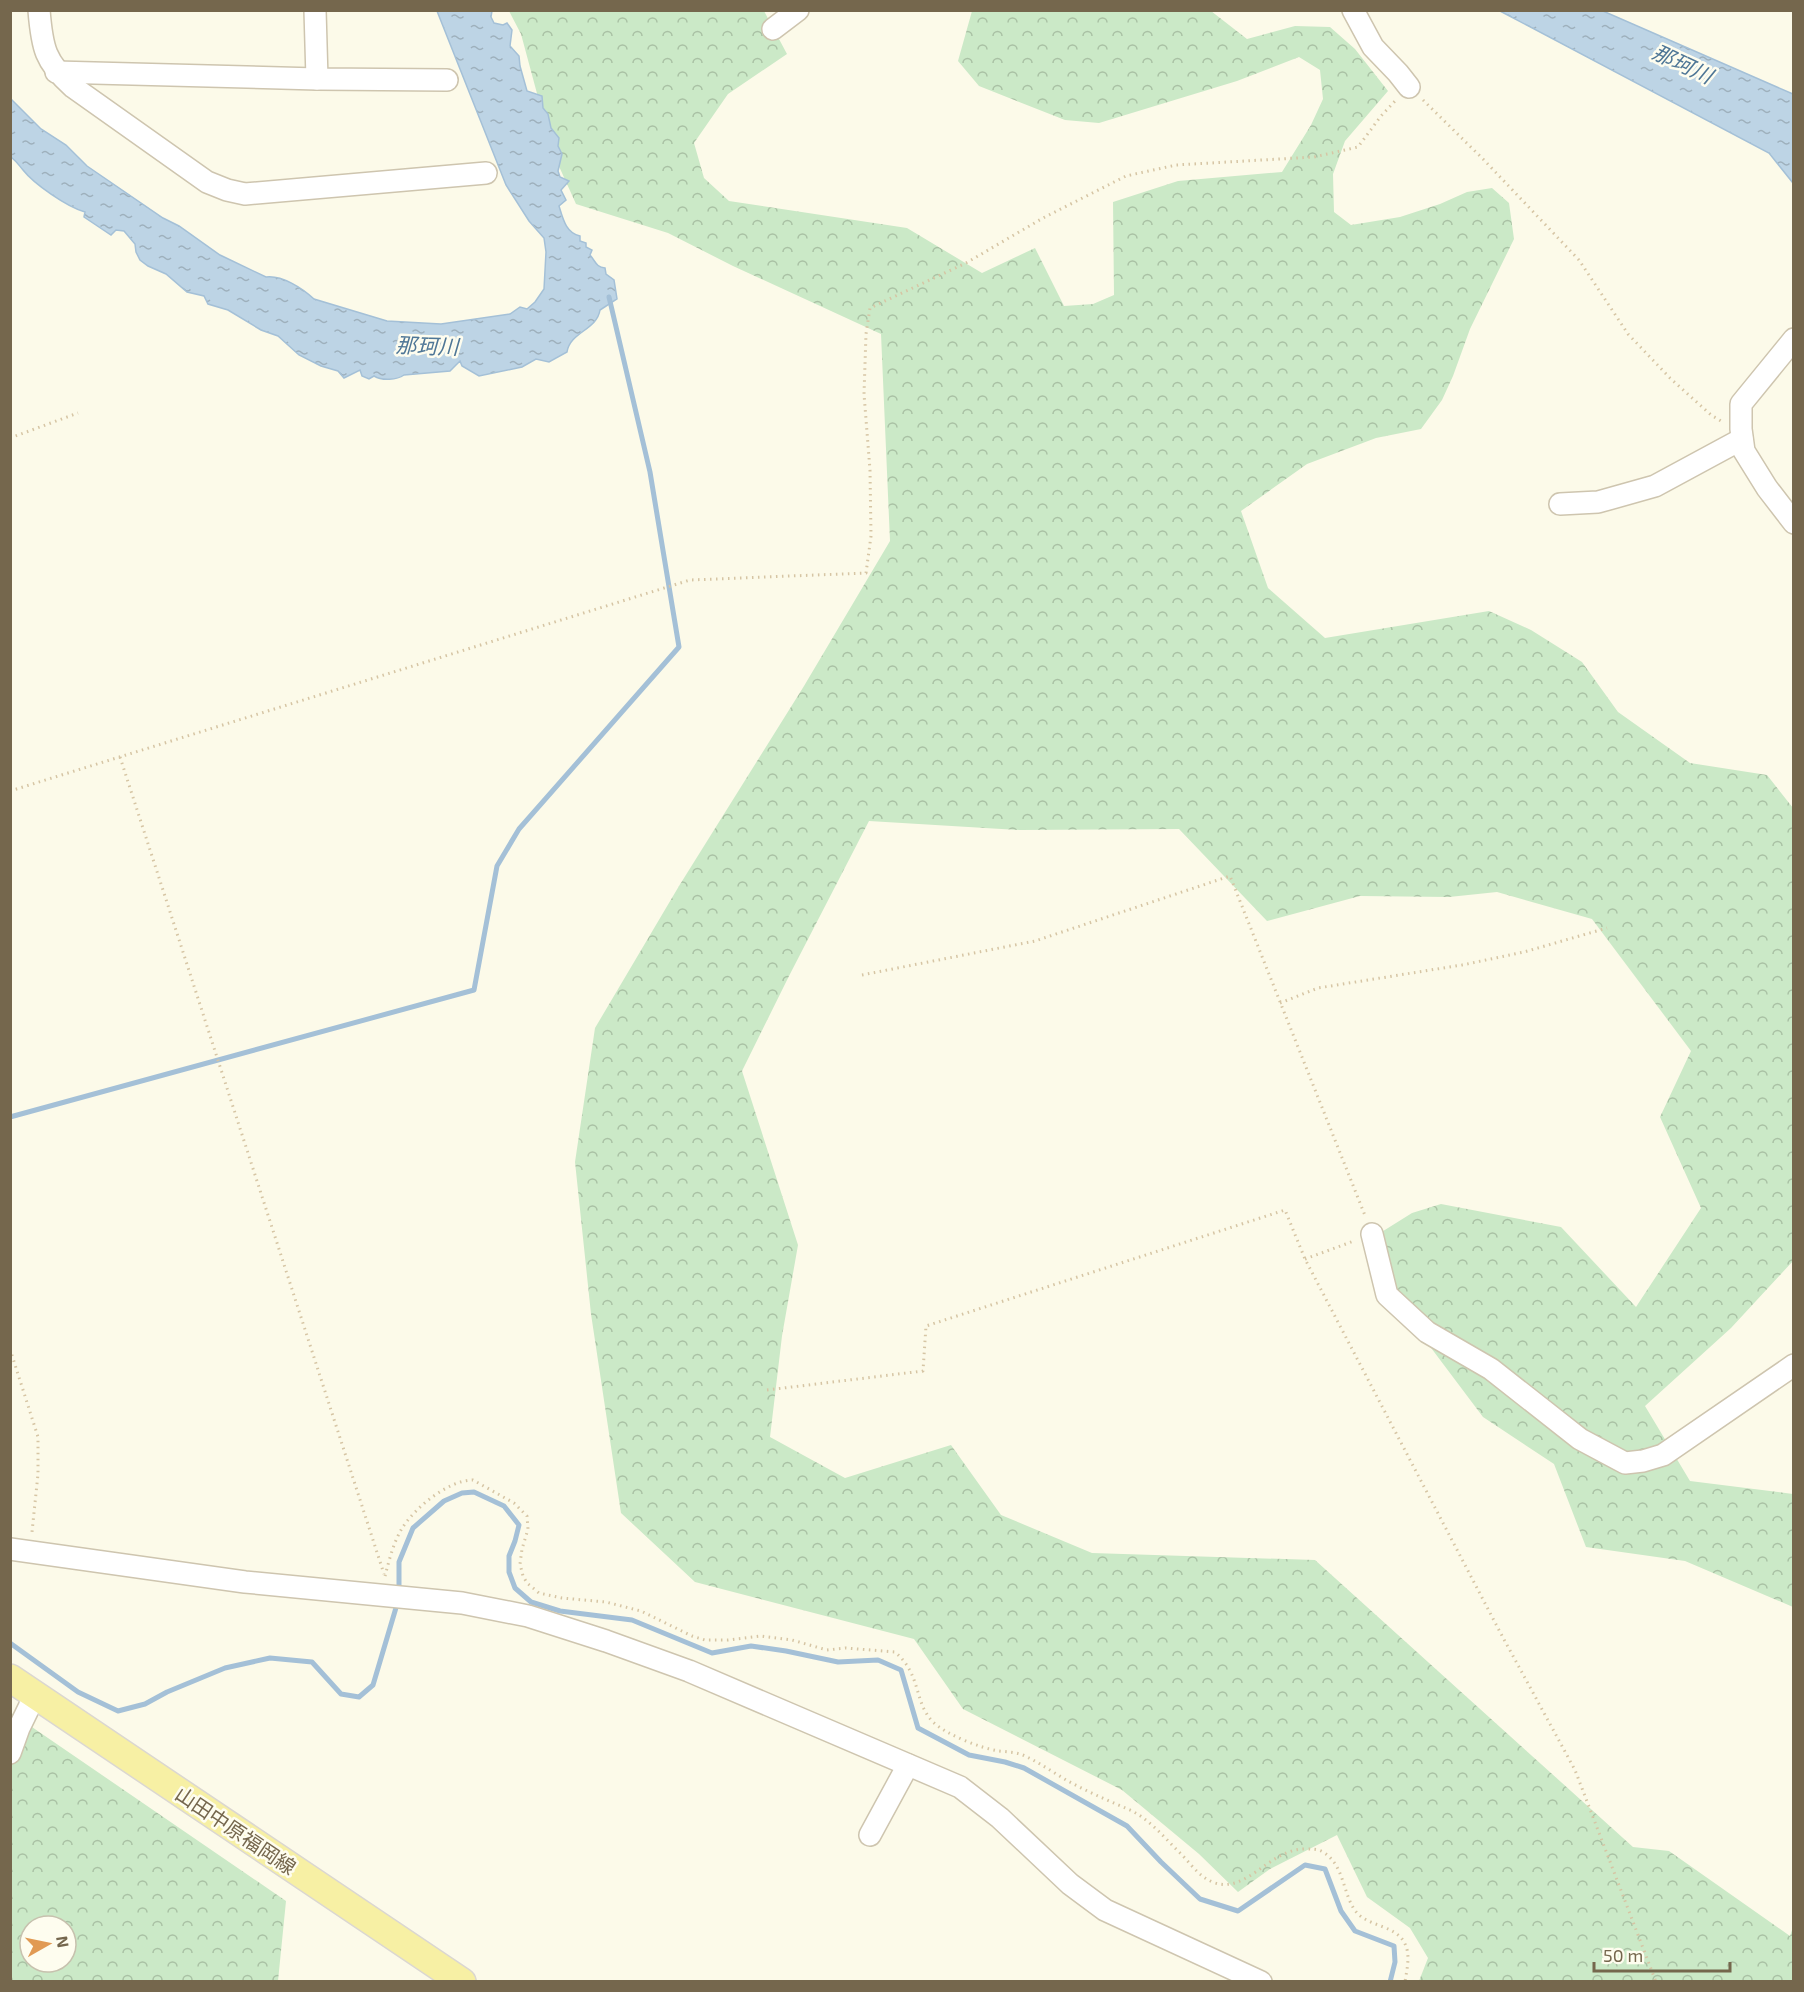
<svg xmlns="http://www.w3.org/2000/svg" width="1804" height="1992" font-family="'Exo 2','Noto Sans JP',sans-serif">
	<defs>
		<pattern id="forest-crowns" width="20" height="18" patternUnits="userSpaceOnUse" patternTransform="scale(1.5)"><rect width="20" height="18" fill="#cbe9c7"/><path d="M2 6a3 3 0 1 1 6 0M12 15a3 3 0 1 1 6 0" fill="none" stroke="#a9c1a4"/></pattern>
		<pattern id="water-ripples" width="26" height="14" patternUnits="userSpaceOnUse" patternTransform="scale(1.5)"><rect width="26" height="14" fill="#bdd4e5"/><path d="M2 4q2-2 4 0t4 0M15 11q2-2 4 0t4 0" fill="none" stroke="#9eb0bc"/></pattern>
	</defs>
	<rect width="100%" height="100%" fill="#fcfae9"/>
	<g fill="url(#forest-crowns)" fill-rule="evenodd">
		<polygon points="509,11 764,11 787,54 728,94 694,143 704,178 729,201 907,228 982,273 1035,248 1064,306 1093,304 1114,295 1113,202 1178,181 1282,172 1311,125 1323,99 1320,70 1299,57 1237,81 1099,123 1065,120 979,86 958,61 972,11 1211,11 1247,39 1295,26 1330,27 1355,49 1388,91 1345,141 1333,174 1334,212 1351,225 1400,217 1440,204 1467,192 1492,188 1509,203 1514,239 1470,329 1453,376 1442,400 1421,429 1376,438 1307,464 1241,511 1268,588 1325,638 1489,611 1531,630 1582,662 1618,712 1690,763 1767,775 1793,808 1793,1261 1731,1328 1645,1406 1690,1481 1793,1494 1793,1607 1685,1561 1586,1547 1554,1464 1483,1417 1368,1264 1372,1238 1412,1213 1441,1204 1561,1227 1636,1307 1701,1208 1660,1117 1691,1051 1592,919 1497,892 1449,897 1360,896 1267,921 1179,829 1020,830 869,821 789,976 742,1071 798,1245 782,1336 770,1437 845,1478 951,1445 1001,1515 1092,1553 1315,1560 1633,1847 1669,1851 1790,1936 1793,1927 1793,1981 1419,1981 1428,1958 1410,1928 1367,1897 1337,1835 1270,1869 1238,1892 1199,1854 1122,1790 963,1709 914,1639 695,1582 621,1513 591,1314 575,1162 595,1028 679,886 804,686 890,541 881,334 733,266 668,233 576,204 553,153 521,34"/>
		<path d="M 10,1712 L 286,1901 L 278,1981 L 11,1981 ZM 30,1926 L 66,1926 L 66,1962 L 30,1962 Z"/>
	</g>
	<g fill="url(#water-ripples)" stroke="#a4c0d7" stroke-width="1.5">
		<path d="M 437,11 L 492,11 L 491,17 L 494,23 L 503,25 L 507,23 L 512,30 L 510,46 L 519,56 L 520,66 L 527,91 L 542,96 L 543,108 L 548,114 L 551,128 L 559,138 L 558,146 L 562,154 L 558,171 L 560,177 L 569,181 L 561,190 L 566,200 L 559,206 C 563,219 566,233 580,236 L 580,241 L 586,243 L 586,247 L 592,250 L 590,255 C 596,262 596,267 605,268 L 606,274 L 614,280 L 617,299 L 600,310 C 597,330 570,332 567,352 L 549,362 L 536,359 L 522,367 L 479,376 L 462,366 L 460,361 L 450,371 L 404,375 C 397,380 382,381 374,376 L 369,379 L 362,376 L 360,370 L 344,378 L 338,371 L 321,366 L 299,355 L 278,336 L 261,330 L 228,310 L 208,304 L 204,296 L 187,292 L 166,274 L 148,266 L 140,260 L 136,252 L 135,244 L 124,231 L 116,230 L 111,235 L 84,217 L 85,212 C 67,207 34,184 23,170 C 18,164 17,162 11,157 L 11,99 L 41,129 L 66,145 L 87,166 L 163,218 L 179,226 L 220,255 L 266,277 C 282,275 302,288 314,299 L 387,321 L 441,324 L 510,314 L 520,307 L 527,309 L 535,302 L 544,289 L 546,252 L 544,238 L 529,221 L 506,185 Z"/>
		<polygon points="1500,11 1603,11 1793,94 1793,183 1769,153"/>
	</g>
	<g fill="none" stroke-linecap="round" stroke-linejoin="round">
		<g stroke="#a4c0d7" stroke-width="5">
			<polyline points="10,1117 474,990 497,866 519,829 679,647 650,472 609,297"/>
			<polyline points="399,1592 399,1562 413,1528 444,1501 462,1493 474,1492 504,1506 519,1525 515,1541 509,1556 509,1572 515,1588 531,1602 560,1611 632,1620 712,1653 751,1646 786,1651 838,1662 878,1660 901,1670 918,1728 969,1755 1005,1762 1024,1768 1127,1826 1161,1862 1200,1899 1238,1911 1305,1865 1325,1869 1341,1911 1355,1931 1394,1946 1395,1962 1390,1982"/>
			<polyline points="10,1643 78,1692 118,1711 145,1704 167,1692 225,1668 270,1658 312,1662 341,1694 359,1697 373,1685 398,1601"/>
		</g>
		<g stroke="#cec5af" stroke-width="24">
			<g id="minor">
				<path d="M 39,10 C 42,48 45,62 73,87 L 207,182 L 227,190 L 245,194 L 486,173"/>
				<polyline points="315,10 317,79 447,80"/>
				<polyline points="1353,10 1373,47 1398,73 1409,87"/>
				<polyline points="773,29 798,10"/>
				<polyline points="56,72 317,79"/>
				<polyline points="1794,339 1741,404 1741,429 1744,451 1767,488 1794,523"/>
				<polyline points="1560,504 1598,502 1655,486 1742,439"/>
				<polyline points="1372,1234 1387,1295 1427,1332 1491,1369 1580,1439 1625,1463 1643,1461 1663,1455 1794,1365"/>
				<polyline points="10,1549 245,1582 462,1603 528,1616 606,1641 689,1671 960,1787 1000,1818 1070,1884 1105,1910 1261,1982"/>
				<polyline points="10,1753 19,1728 35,1695"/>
				<polyline points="870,1835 908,1765"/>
			</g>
		</g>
		<g stroke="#dbd7d1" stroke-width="30">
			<polyline id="major" points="10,1678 462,1982"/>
		</g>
		<g stroke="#d6c5a4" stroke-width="3" stroke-dasharray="1.5 4.5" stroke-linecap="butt">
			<polyline points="1423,100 1483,159 1579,260 1628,334 1670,378 1711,415 1721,421"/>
			<polyline points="10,438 78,413"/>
			<polyline points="120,757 384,1574"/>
			<polyline points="10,791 690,580 866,573 871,536 870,470 864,394 866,334 870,308 966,263 1043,218 1126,176 1176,165 1314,157 1358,147 1381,116 1397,99"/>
			<polyline points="862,975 1035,941 1230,876 1366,1218"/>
			<polyline points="1280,1003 1318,988 1462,965 1524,952 1607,928"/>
			<polyline points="1305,1259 1354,1241"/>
			<polyline points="10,1349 38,1437 38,1474 32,1532"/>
			<polyline points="767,1390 923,1371 926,1326 1285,1210 1305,1259 1500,1632 1575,1770 1656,1982"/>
			<path d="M 385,1576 C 389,1561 393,1544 401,1530 C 413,1509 448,1480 473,1480 L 514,1503 L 527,1516 L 528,1529 L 522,1549 L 520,1564 L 523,1576 L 527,1583 L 539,1593 L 562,1598 L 606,1602 L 641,1611 L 692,1636 L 705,1640 L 728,1640 L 761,1636 L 792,1640 L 827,1650 L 846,1648 L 895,1652 C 922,1675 913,1701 933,1722 C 947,1735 980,1748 999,1751 C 1008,1752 1017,1752 1025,1756 C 1040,1763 1054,1773 1068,1781 C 1088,1792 1109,1801 1130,1810 C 1149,1819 1163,1836 1178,1851 C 1190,1862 1198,1877 1215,1883 C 1248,1893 1269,1849 1305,1849 C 1312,1849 1318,1849 1323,1852 C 1346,1866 1342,1897 1358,1914 C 1370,1926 1395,1926 1404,1942 C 1411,1954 1407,1968 1405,1982"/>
		</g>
		<use href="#minor" stroke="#fff" stroke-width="21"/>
		<use href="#major" stroke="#f7f0a4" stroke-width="27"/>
	</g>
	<g text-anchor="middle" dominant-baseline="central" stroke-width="5" stroke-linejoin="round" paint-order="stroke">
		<g font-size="20" fill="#75674d" stroke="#fefdef">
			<text transform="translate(236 1830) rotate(34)">山田中原福岡線</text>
		</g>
		<g font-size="21" font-style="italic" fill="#4e7696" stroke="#fefdef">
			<text transform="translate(1683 63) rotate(25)">那珂川</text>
			<text transform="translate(427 345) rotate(2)">那珂川</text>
		</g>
	</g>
	<rect width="1804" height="1992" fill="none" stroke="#75674d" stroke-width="24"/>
	<g transform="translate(48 1944) rotate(81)"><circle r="28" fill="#fefdef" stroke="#c7c1ae" stroke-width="1.5"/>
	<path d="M0-4.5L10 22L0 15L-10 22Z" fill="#e19a53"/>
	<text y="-9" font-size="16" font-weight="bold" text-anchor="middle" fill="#75674d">N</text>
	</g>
	<path d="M1594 1962v9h136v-9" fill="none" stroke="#75674d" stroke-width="3"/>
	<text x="1603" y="1962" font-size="18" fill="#75674d" stroke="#fefdef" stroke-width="4.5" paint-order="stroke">50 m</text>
</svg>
